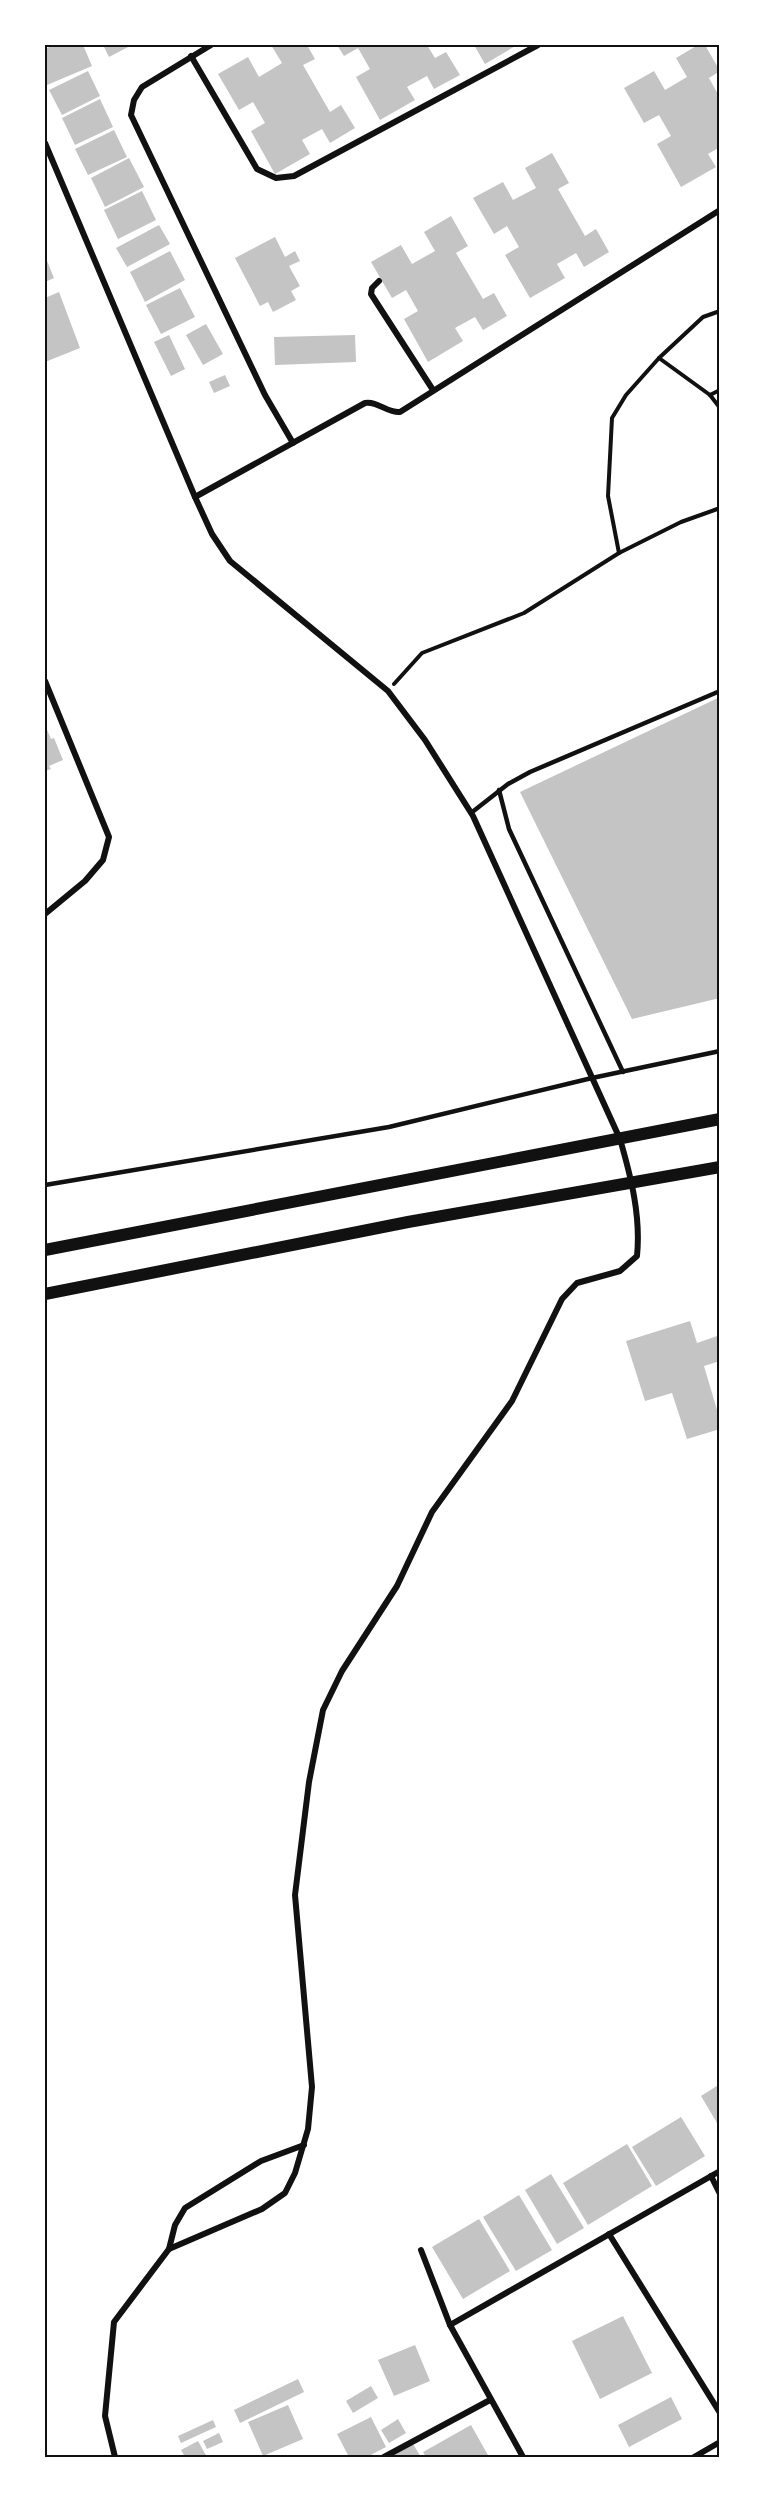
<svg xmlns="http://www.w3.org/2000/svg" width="765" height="2502" font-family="Ubuntu,sans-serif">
	<rect width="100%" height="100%" fill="#fff"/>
	<g fill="#c4c4c4">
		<polygon points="54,45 83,45 92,66 47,85 45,49"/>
		<polygon points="103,45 132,45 109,57"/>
		<polygon points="271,45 307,45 315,59 303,65 330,112 341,105 355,128 330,143 322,129 302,140 310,154 275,174 251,131 265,123 253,102 239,110 218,74 248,57 259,77 282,63"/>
		<polygon points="337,45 427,45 435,58 446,52 460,75 434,89 427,76 407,87 415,100 380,120 356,77 370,69 358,48 344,56"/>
		<polygon points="474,45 517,45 485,64"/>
		<polygon points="698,45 705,45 720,71 709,78 720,98 720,147 708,154 716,167 681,187 657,144 671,136 659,115 644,123 624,88 654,71 665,90 687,77 676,58"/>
		<polygon points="88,71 100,96 62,115 49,90"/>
		<polygon points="100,99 113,127 75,145 62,118"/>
		<polygon points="114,130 127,157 88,175 75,149"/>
		<polygon points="552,153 569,183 558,189 585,236 596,229 609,252 584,267 576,253 557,264 565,278 530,298 505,255 519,247 507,226 494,234 473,198 503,182 513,200 536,188 525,168"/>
		<polygon points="129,158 144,187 105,207 91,178"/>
		<polygon points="142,191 156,220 118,239 104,210"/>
		<polygon points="451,216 468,246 456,253 483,299 494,293 507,316 483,330 475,317 455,328 463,341 428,362 404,319 418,311 406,290 392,298 371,262 401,245 412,264 435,251 424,232"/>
		<polygon points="159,225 170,244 127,267 116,248"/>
		<polygon points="275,237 285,257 295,251 300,261 289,266 300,286 291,291 296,300 273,312 268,302 260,306 235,258"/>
		<polygon points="170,251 185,280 145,302 130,272"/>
		<polygon points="45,256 54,278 45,282"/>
		<polygon points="180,288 195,317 161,334 146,305"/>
		<polygon points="59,292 80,348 45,362 45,298"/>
		<polygon points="206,324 223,354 203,365 186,335"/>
		<polygon points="169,335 185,369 171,376 154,342"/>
		<polygon points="355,335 356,362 275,365 274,337"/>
		<polygon points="225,375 230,386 214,393 209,382"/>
		<polygon points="720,697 720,998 632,1019 520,792"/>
		<polygon points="45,725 51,739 54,738 63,760 49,766 51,769 45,771"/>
		<polygon points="690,1321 697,1343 720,1335 720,1361 704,1366 720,1420 720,1429 687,1439 672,1393 645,1401 626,1341"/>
		<polygon points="720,2084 720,2128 701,2096"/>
		<polygon points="681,2117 705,2156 656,2186 632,2147"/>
		<polygon points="627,2144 652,2186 588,2225 563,2183"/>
		<polygon points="551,2174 584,2228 557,2244 525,2190"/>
		<polygon points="519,2195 552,2250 516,2271 483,2217"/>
		<polygon points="479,2219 510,2271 463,2299 432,2247"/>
		<polygon points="623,2316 652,2373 600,2399 572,2341"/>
		<polygon points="415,2345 430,2381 394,2396 378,2360"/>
		<polygon points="298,2379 304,2392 240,2423 234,2410"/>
		<polygon points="371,2386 378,2398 353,2413 346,2401"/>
		<polygon points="671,2397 682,2419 629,2447 618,2425"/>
		<polygon points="288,2405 303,2439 263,2456 248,2422"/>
		<polygon points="371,2417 386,2447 367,2457 349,2457 337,2434"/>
		<polygon points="398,2419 406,2433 389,2443 381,2430"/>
		<polygon points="213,2420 216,2427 181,2443 178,2436"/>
		<polygon points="471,2425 489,2457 426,2457 423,2452"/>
		<polygon points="219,2433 223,2442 207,2449 203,2441"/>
		<polygon points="198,2441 207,2457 185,2457 181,2450"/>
		<polygon points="413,2444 421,2457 391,2457"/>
	</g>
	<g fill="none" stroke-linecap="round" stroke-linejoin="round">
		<g stroke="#111" stroke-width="4">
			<polyline points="659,358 710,395 720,408"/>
			<polyline points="710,395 720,390"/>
			<polyline points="619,553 608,496 612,418 626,395 659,358 703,317 720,311"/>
			<polyline points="394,684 422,653 524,613 619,553 681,522 720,508"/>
		</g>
		<g stroke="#111" stroke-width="4.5">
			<polyline points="499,790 509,829 623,1072"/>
			<polyline points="471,813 508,784 530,772 720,691"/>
			<polyline points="45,1185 389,1127 592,1078 720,1051"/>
		</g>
		<g stroke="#111" stroke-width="6">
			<polyline points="211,45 142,87 134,100 131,115 265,395 293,443"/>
			<polyline points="191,56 257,169 276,178 294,176 538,45"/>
			<path d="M 45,143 L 195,497 L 212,534 L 230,561 L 388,691 L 425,740 L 473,816 L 620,1139 C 631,1177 641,1216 637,1256 L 620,1271 L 577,1283 L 562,1299 L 512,1401 L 432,1512 L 397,1586 L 342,1671 L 323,1710 L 309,1782 L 295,1895 L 312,2087 L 308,2129 L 295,2173 L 285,2193 L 262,2209 L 169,2249 L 114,2322 L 105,2416 L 115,2457"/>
			<polyline points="379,281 372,288 371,294 433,390"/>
			<path d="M 195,497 L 365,403 C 378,401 387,413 400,412 L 720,210"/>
			<polyline points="45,681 109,837 103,860 85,881 45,914"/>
			<polyline points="711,2176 720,2194"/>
			<polyline points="609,2234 720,2413"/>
			<polyline points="169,2249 175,2225 185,2208 261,2161 304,2145"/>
			<polyline points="421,2250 450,2325 523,2457"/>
			<polyline points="450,2325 720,2171"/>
			<polyline points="384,2457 490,2400"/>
			<polyline points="694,2457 720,2442"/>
		</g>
		<g stroke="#111" stroke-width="12">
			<polyline points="45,1250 720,1119"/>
			<polyline points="45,1294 408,1222 720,1167"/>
		</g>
	</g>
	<rect width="765" height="2502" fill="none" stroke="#ffffff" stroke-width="93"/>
	<rect x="46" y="46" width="672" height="2410" fill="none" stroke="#111" stroke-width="2"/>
</svg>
